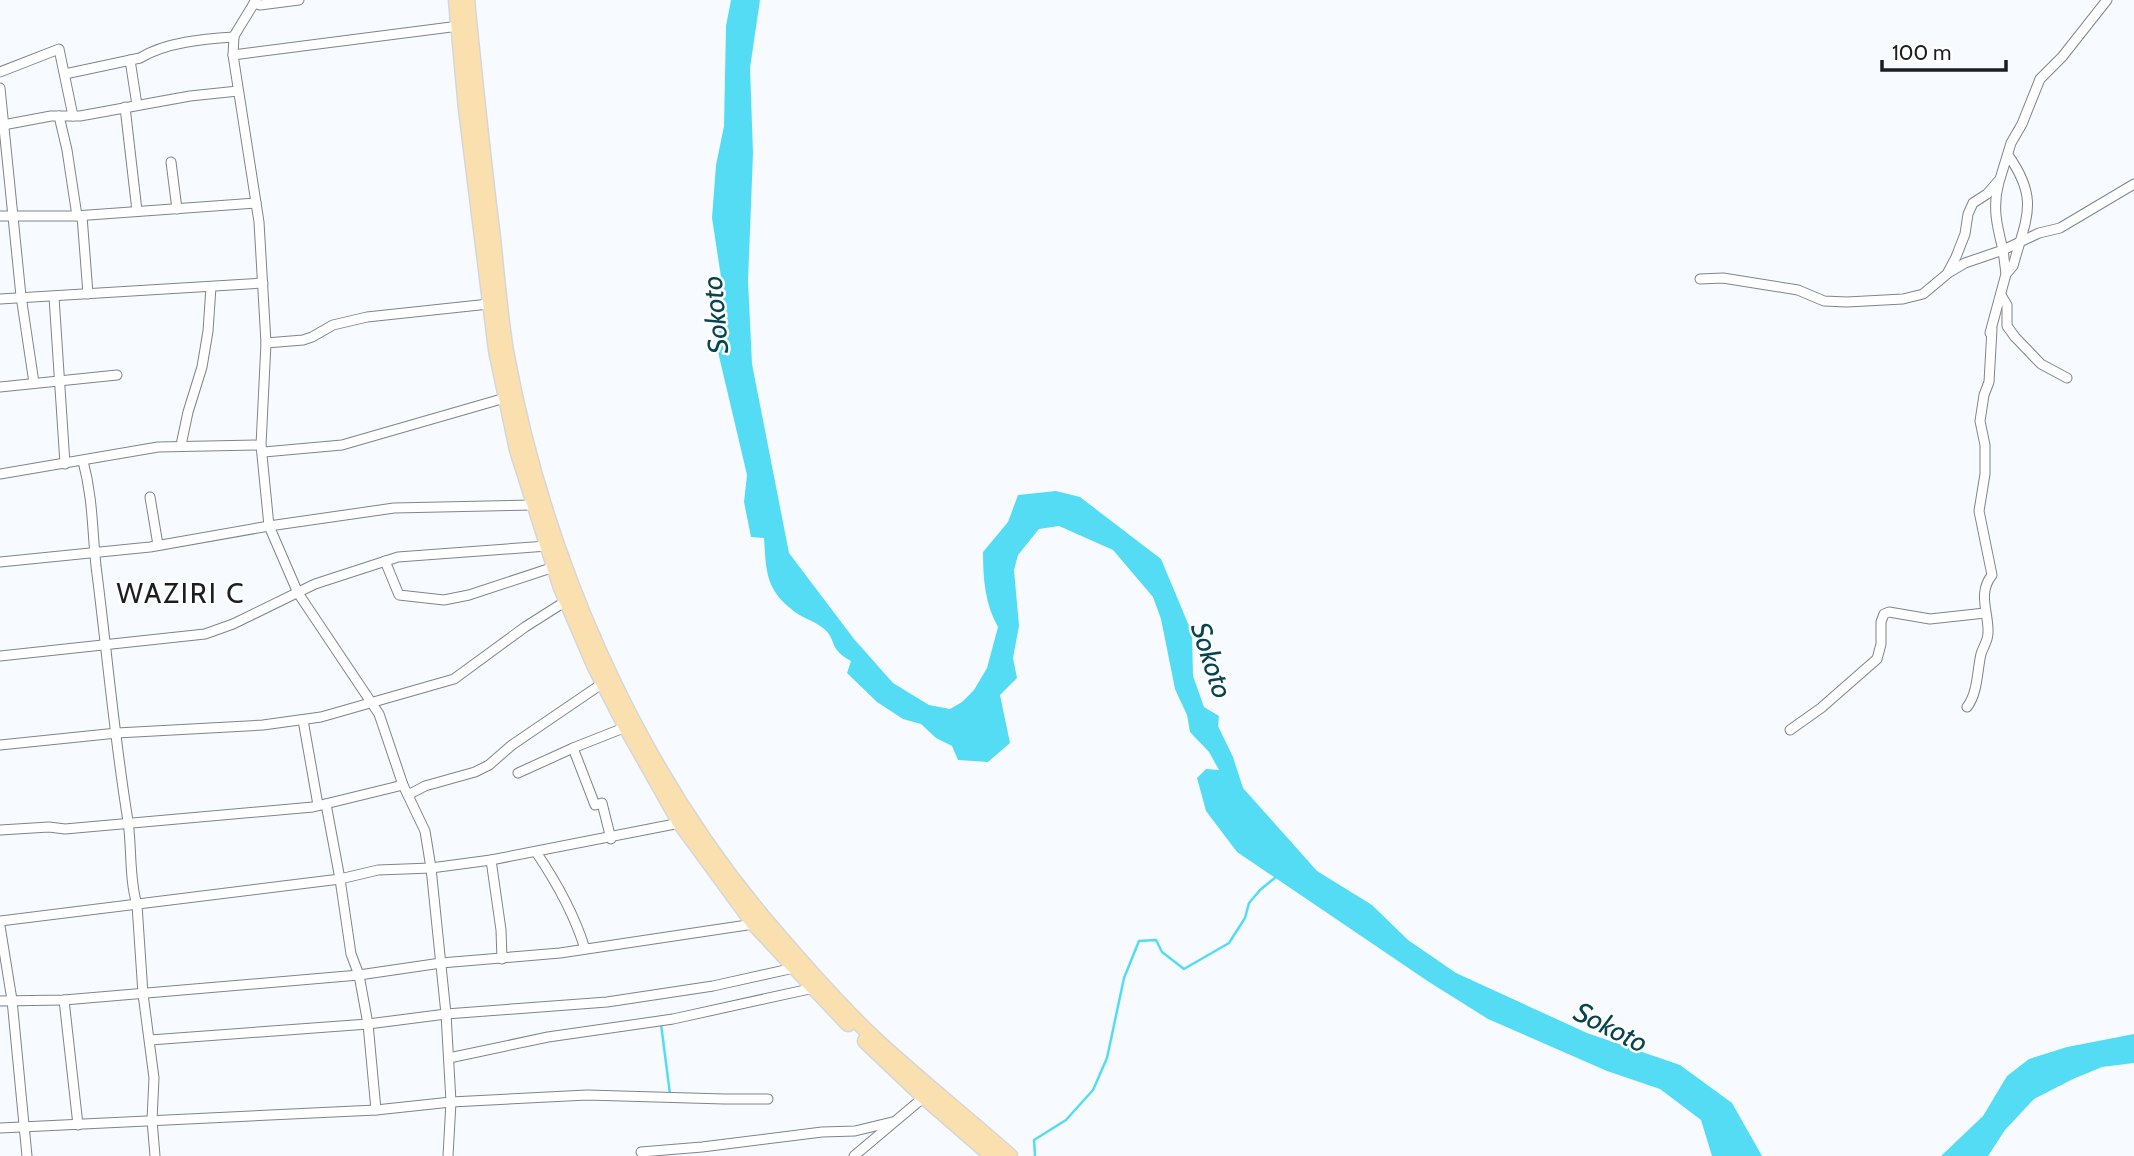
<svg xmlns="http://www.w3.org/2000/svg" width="2134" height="1156" font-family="Cabin,sans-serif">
	<rect width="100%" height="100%" fill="#f7fbff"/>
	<g fill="#55dcf5">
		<path d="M 731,0 L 760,0 L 750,68 L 753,153 L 748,281 L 752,364 L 789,553 L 854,639 L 893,683 L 929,705 L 950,709 L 962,702 L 974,690 L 987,668 L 998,627 C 985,604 983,579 983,552 L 1008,522 L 1018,495 L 1056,491 L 1080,497 L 1161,559 L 1192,633 L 1193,676 L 1204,707 L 1219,716 L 1218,726 L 1233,757 L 1243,788 L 1317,871 L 1372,905 L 1408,940 L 1456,973 L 1587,1033 L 1680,1065 L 1732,1103 L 1762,1156 L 1712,1156 L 1701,1120 L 1660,1089 L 1607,1071 L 1488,1019 L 1429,982 L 1237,852 L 1206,811 L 1197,778 L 1206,769 L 1219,770 L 1209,752 L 1190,732 L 1187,715 L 1175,689 L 1161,619 L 1153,597 L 1113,550 L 1059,526 L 1039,529 L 1018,555 L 1014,570 L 1019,626 L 1013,658 L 1017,678 L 1000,695 L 1010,743 L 988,762 L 958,760 L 952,746 L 936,738 L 921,724 L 903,719 L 877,702 L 847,673 L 851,661 C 828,649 837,639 823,628 C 813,620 799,617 790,608 C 765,588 766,568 764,538 L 751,537 L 744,502 L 747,475 L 718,352 L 721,277 L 712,218 L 716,165 L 724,126 L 726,26 Z"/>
		<polygon points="2134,1034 2134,1063 2102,1067 2073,1079 2034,1099 2005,1130 1988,1156 1941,1156 1983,1116 2007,1076 2029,1059 2067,1047"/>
	</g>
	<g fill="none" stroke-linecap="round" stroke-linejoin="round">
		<g stroke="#55dcf5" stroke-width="2.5">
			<polyline points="661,1024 670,1094"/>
			<polyline points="1035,1156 1034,1140 1066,1120 1093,1090 1107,1058 1124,978 1139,941 1156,940 1162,952 1184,969 1229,943 1245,918 1249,903 1260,890 1277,876"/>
		</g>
		<g stroke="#7f848b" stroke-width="11">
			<g id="street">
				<polyline points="256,0 234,36 233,55 259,222 266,343 261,445 269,526 298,593 379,714 403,785 425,831 431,868 446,1014 451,1102 448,1156"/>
				<polyline points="254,3 260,5 299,0"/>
				<polyline points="233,55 459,26"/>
				<polyline points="130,60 137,105"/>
				<polyline points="0,72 59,49 73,116"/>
				<path d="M 65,74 L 140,58 C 166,42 204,39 234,37"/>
				<polyline points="0,88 21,296 34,383"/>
				<polyline points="125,107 137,211"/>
				<polyline points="59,116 67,150 77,216"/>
				<polyline points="3,125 51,116 80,116 190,96 238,91"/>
				<polyline points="171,162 177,209"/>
				<polyline points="0,216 75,216 256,203"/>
				<polyline points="82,216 88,294"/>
				<path d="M 1948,273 L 1965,263 L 2003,250 C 1997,226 1992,207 1999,182"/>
				<path d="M 2006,274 L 2013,266 C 2026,218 2040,200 2008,155"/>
				<polyline points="1700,279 1723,278 1798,290 1824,301 1847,302 1903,299 1923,294 1947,274 1956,257 1965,234 1968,214 1973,203 1987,194 2000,179 2011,143 2022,124 2040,79 2062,57 2107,0"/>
				<polyline points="2001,295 2007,305 2007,326 2015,337 2041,364 2067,378"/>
				<polyline points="54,297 65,464"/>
				<polyline points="0,299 263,283"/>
				<polyline points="1990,333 2006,274 2003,250 2039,233 2060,228 2134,184"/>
				<polyline points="266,343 303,340 312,337 333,325 367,317 489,304"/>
				<polyline points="0,387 117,375"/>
				<polyline points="181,445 188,412 202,367 208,331 211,287"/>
				<polyline points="264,452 342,445 505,398"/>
				<path d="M 83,461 C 93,499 92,528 96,566 C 107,651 114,736 128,821 C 132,849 129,878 137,905 L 143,994 L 154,1078 L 152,1120 L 155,1156"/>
				<polyline points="0,474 158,447 261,445"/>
				<polyline points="150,497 158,545"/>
				<polyline points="385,561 399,595 444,600 469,595 554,567"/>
				<polyline points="0,562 150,547 269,526 394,508 533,505"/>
				<polyline points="0,656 205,634 233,624 315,584 398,557 547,546"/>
				<path d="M 1967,707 C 1978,693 1977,671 1981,654 C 1983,647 1988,641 1988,633 C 1989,612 1977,594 1992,575 L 1979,511 L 1985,474 L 1985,445 L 1980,421 L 1984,395 L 1989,382 L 1992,329"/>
				<polyline points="303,720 318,805"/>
				<polyline points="1790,730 1821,708 1877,659 1881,644 1881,622 1884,614 1889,612 1930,619 1985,613"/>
				<polyline points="0,745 117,733 263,725 321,717 454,679 525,627 566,601"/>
				<polyline points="573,748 626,727"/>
				<polyline points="518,773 573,748 595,805 602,803 611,839"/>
				<polyline points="408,795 425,786 475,772 489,765 512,745 603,683"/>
				<polyline points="326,804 340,879 351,954 359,975 368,1024 376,1110"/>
				<polyline points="0,830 49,827 65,829 313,807 403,785"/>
				<path d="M 536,852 C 557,883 574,913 585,949"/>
				<polyline points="491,860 501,930 502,959"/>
				<polyline points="0,921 340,879 378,870 431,868 491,860 680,823"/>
				<polyline points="0,926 12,1000 27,1156"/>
				<polyline points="64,1000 78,1125"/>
				<polyline points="0,1001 64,1000 359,975 441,963 560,953 754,924"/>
				<polyline points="150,1040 368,1024 446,1014 607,1002 713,986 794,968"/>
				<polyline points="449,1058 548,1037 673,1019 814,988"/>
				<polyline points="0,1128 376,1110 451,1102 587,1095 724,1099 768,1099"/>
				<polyline points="641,1152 702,1147 822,1132 855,1131 892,1122"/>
				<polyline points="854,1156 924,1097"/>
			</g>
		</g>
		<g stroke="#d6d6d7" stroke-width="17">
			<g id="primary">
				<polyline points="456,0 466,109 496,350 517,450 561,588 594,665 626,727 680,823 754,924 848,1024"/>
				<path d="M 467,0 C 475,80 483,159 493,238 C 497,276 500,314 506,351 C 543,553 630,757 762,916 C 795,955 837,1003 874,1038 C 918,1079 965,1116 1010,1156"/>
				<polyline points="865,1041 924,1097 992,1156"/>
			</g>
		</g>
		<use href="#street" stroke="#fff" stroke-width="9"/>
		<use href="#primary" stroke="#fbe0af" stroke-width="14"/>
	</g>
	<g text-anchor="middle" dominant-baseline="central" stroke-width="5" stroke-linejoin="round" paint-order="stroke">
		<g font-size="28" font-style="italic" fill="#06454f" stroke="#fff">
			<text transform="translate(715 315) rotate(-95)">Sokoto</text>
			<text transform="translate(1212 660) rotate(72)">Sokoto</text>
			<text transform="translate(1611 1027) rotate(27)">Sokoto</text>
		</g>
		<g font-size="28" letter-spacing="2" fill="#1c1e20" stroke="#fff">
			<text x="181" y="593">WAZIRI C</text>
		</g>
	</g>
	<path d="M1882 60v10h124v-10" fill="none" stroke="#1c1e20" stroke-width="3.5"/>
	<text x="1892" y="60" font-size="21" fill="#1c1e20" stroke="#ffffff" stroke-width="5" paint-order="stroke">100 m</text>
</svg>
